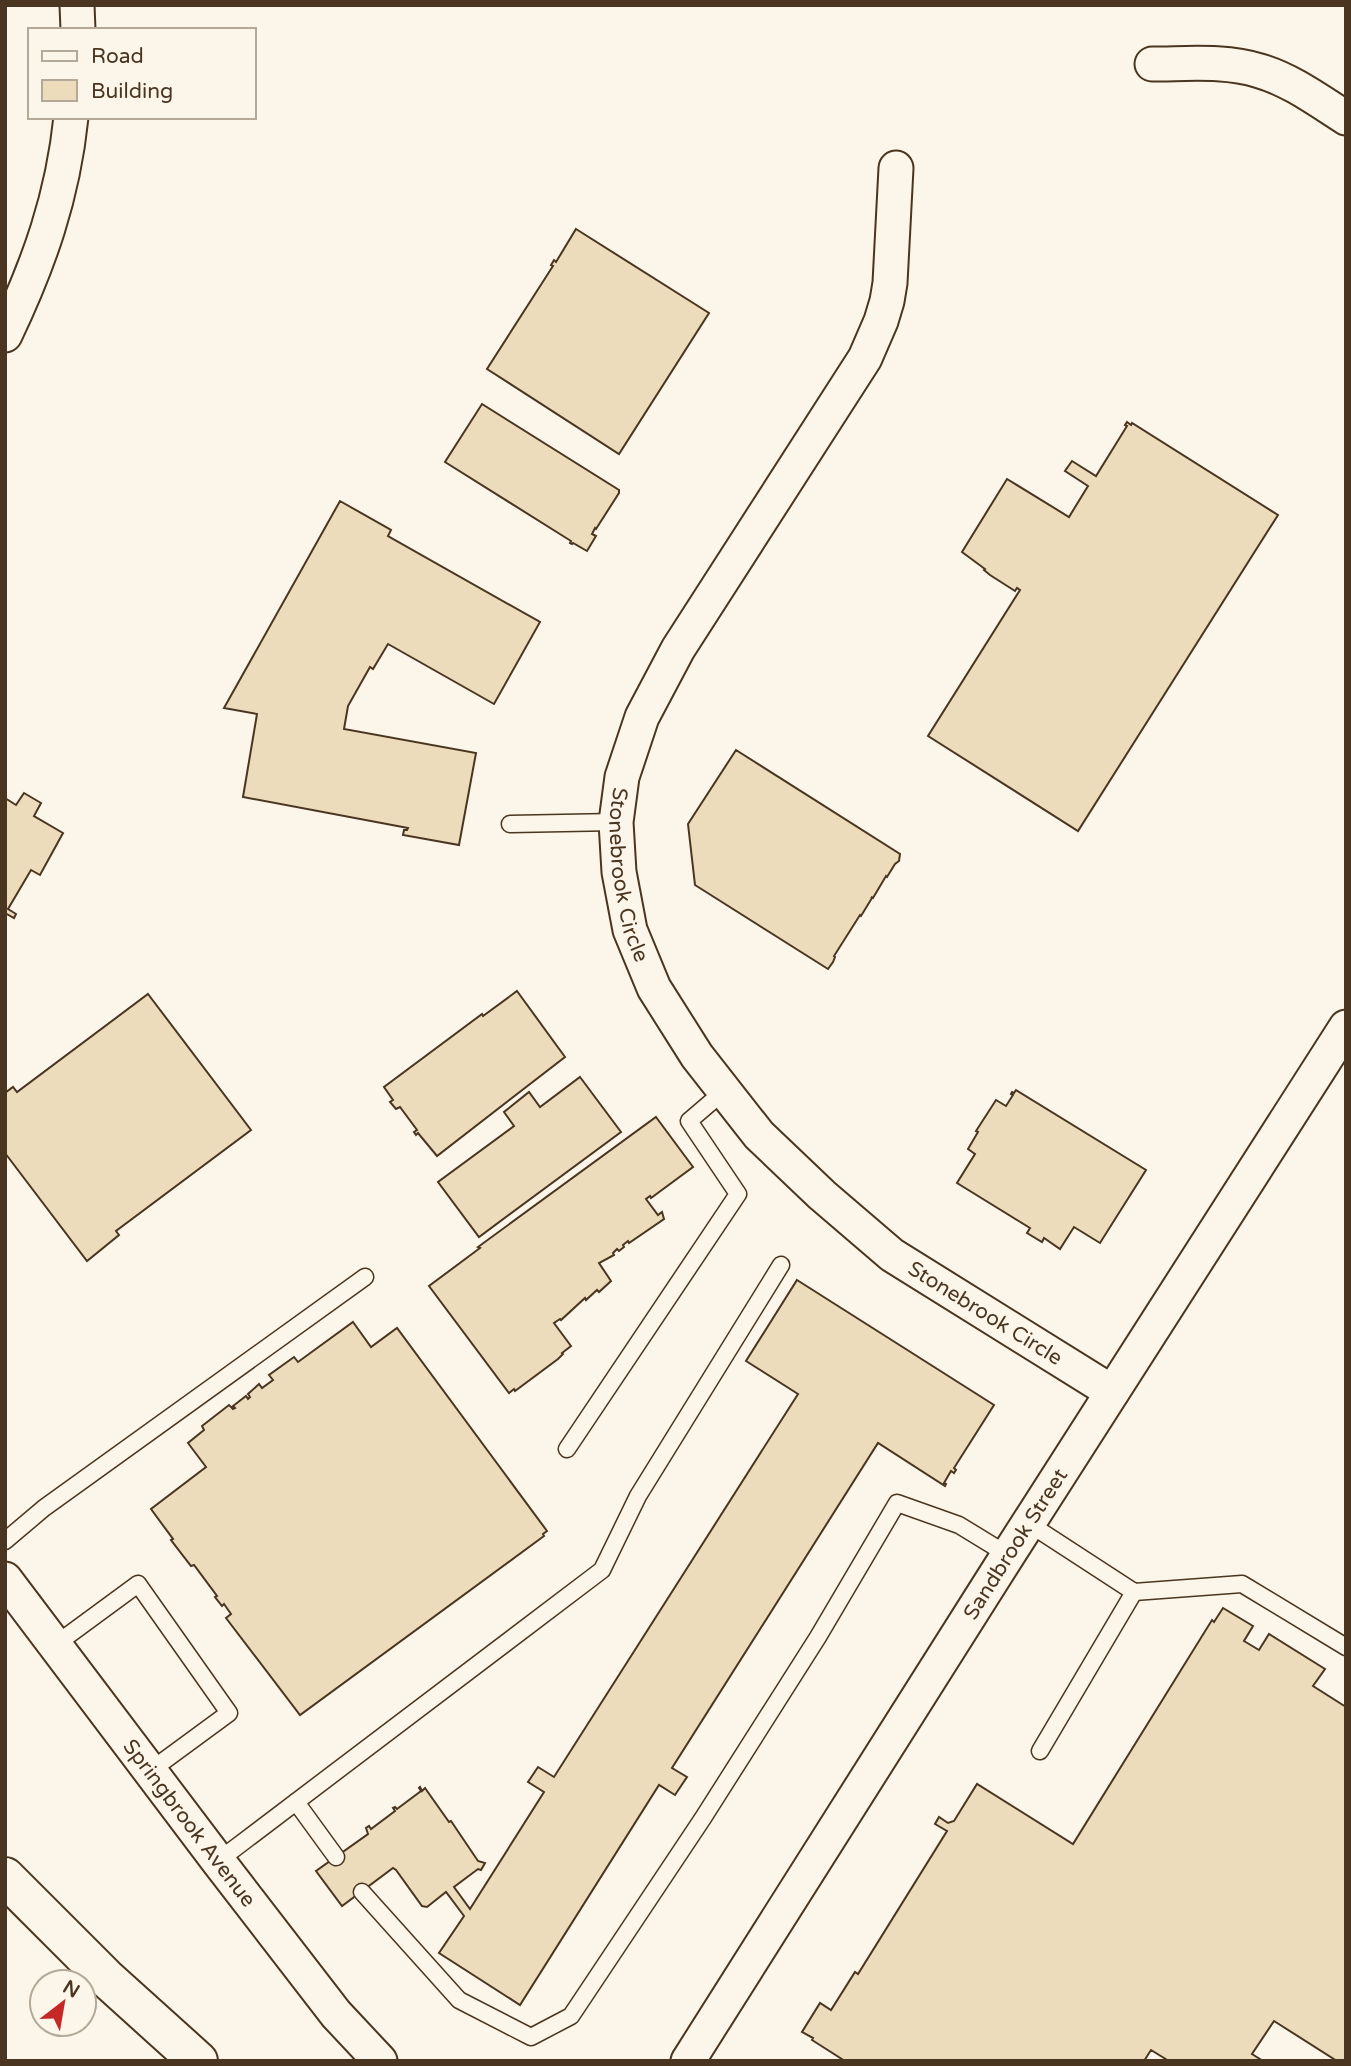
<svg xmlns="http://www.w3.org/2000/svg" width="1351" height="2066" font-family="'Varela Round',sans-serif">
	<rect width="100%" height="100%" fill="#fbf6e9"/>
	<g fill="#ecdcbc" stroke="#4a3520" stroke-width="2">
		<polygon points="576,229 709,313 619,454 487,369 553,266 551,265 554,260 556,262"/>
		<polygon points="482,404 619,490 619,493 596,529 595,528 592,534 596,536 587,551 573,543 572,544 570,543 571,541 445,462"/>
		<polygon points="1127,422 1131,425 1132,423 1278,515 1078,831 928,736 1020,590 1017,588 1015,591 990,575 984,570 985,569 962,552 1007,479 1069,517 1088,486 1065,471 1072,461 1096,476 1127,426 1125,425"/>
		<polygon points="340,501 391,530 388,536 540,622 494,704 388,644 373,669 370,667 348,706 344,729 476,753 459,845 403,835 404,830 407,830 408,828 243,797 257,714 224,708"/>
		<polygon points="736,750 900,854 899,861 895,864 887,877 886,876 873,898 871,897 872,898 861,916 860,915 834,956 835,957 833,962 828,969 695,885 688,824"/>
		<polygon points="24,793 41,803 34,816 63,833 40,875 31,870 8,909 16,914 14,918 5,913 5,798 16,805"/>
		<polygon points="517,991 565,1057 437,1156 418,1133 416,1135 414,1132 417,1130 400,1107 396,1109 390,1102 393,1100 384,1087 482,1014 483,1016"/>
		<polygon points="148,994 251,1130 116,1231 119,1235 87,1261 5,1153 5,1093 13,1087 17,1092"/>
		<polygon points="580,1077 621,1132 479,1237 438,1182 514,1126 504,1112 529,1092 540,1107"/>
		<polygon points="1016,1090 1146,1170 1100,1243 1074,1227 1060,1249 1044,1238 1042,1242 1027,1233 1030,1228 957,1183 975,1154 968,1149 978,1132 976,1131 996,1100 1006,1106 1013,1095 1011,1094 1012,1092 1014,1093"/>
		<polygon points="656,1117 693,1167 651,1198 650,1196 646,1199 658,1215 662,1212 664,1219 629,1243 628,1241 623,1245 624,1247 619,1251 617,1249 613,1253 614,1255 599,1263 611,1281 599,1292 597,1290 586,1300 585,1298 561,1320 560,1319 554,1323 571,1346 562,1353 563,1354 558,1359 515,1391 514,1389 509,1393 429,1286 480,1248 478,1247"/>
		<polygon points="797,1280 994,1405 954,1468 956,1470 954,1473 951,1471 944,1483 946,1484 945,1486 878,1443 672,1768 687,1777 675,1795 659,1785 520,2005 439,1953 464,1916 446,1892 427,1907 422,1906 396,1870 393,1868 342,1906 316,1871 368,1834 366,1828 369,1826 371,1829 395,1811 393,1808 395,1807 397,1809 421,1791 419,1788 420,1787 422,1791 425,1788 449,1822 451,1821 478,1861 485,1863 481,1870 478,1869 454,1887 470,1909 544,1792 528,1782 538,1767 554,1777 798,1394 746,1361"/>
		<polygon points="353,1322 371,1347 397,1328 547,1531 543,1534 544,1536 300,1715 226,1618 231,1614 224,1604 222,1606 215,1597 217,1596 194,1565 191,1566 171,1540 173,1539 151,1509 206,1467 188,1443 204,1430 202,1426 229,1405 233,1409 235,1408 233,1406 246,1396 248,1399 250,1397 248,1394 259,1384 262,1388 273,1380 269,1375 294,1357 298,1362"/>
		<polygon points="1223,1608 1253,1626 1244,1641 1259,1650 1269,1634 1325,1669 1313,1686 1346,1707 1346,2061 1337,2061 1274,2021 1252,2054 1263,2061 1169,2061 1151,2050 1144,2061 845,2061 812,2040 813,2038 802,2032 820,2003 831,2010 855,1972 858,1974 947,1831 935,1824 939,1817 948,1823 954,1821 977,1784 1073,1844 1212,1620 1214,1622"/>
	</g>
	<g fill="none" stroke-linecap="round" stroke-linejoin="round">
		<g stroke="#4a3520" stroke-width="19">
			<g id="service">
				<polyline points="510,824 616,822"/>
				<polyline points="567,1449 738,1194 689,1121 724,1091"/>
				<polyline points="1028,1523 1134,1592 1242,1584 1346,1647"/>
				<polyline points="5,1541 44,1508 365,1277"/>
				<polyline points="55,1645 138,1584 229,1713 150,1771"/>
				<polyline points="1040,1751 1134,1592"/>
				<polyline points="296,1802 336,1857"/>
				<polyline points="218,1861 602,1570 638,1496 781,1265"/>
				<polyline points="362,1892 459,2000 531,2037 571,2016 703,1818 818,1637 897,1503 959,1525 1008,1555"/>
			</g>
		</g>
		<g stroke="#4a3520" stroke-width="37">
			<g id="minor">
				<polyline points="77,5 78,30"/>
				<path d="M 1152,64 C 1187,64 1225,60 1260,71 C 1291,80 1319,101 1346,118"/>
				<path id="s1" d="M 896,168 L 890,283 L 887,301 L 881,321 L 865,358 L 678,649 L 642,717 L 622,777 L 616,822 L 619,872 L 630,930 L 654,988 L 697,1056 L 759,1135 L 822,1195 L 892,1255 L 1112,1392"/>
				<path d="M 5,335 C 39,264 63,196 71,117"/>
				<path id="s2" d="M 5,1579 L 218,1861 L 336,2014 L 380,2061"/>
				<path id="s3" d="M 688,2061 L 1008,1555 L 1346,1027"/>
			</g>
		</g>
		<g stroke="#4a3520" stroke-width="42">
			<polyline id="motorway" points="5,1877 106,1978 198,2061"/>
		</g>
		<use href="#service" stroke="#fbf6e9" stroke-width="16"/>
		<use href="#minor" stroke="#fbf6e9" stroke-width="33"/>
		<use href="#motorway" stroke="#fbf6e9" stroke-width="38"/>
	</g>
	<g text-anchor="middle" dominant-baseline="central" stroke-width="5" stroke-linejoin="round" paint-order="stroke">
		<g font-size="21" fill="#4a3520" stroke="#fbf6e9">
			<text stroke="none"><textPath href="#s1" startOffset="780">Stonebrook Circle</textPath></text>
			<text stroke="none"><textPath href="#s1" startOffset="1368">Stonebrook Circle</textPath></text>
			<text stroke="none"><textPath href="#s3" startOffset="612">Sandbrook Street</textPath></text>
			<text stroke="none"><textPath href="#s2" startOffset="306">Springbrook Avenue</textPath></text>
		</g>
	</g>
	<rect width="1351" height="2066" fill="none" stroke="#4a3520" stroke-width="14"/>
	<rect x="28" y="28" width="228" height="91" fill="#fbf6e9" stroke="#b4a999" stroke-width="2"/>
	<rect x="42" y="51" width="35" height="10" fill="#fbf6e9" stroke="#b4a999" stroke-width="2"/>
	<text x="91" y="63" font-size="21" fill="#4a3520">Road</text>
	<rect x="42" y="80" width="35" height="21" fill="#ecdcbc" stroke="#b4a999" stroke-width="2"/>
	<text x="91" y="98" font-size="21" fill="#4a3520">Building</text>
	<g transform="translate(63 2003) rotate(31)"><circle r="33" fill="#fbf6e9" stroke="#b4a999" stroke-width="2"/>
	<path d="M0-5L12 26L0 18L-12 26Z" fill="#c62828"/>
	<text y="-10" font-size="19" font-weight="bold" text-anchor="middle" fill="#4a3520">N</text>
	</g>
</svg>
